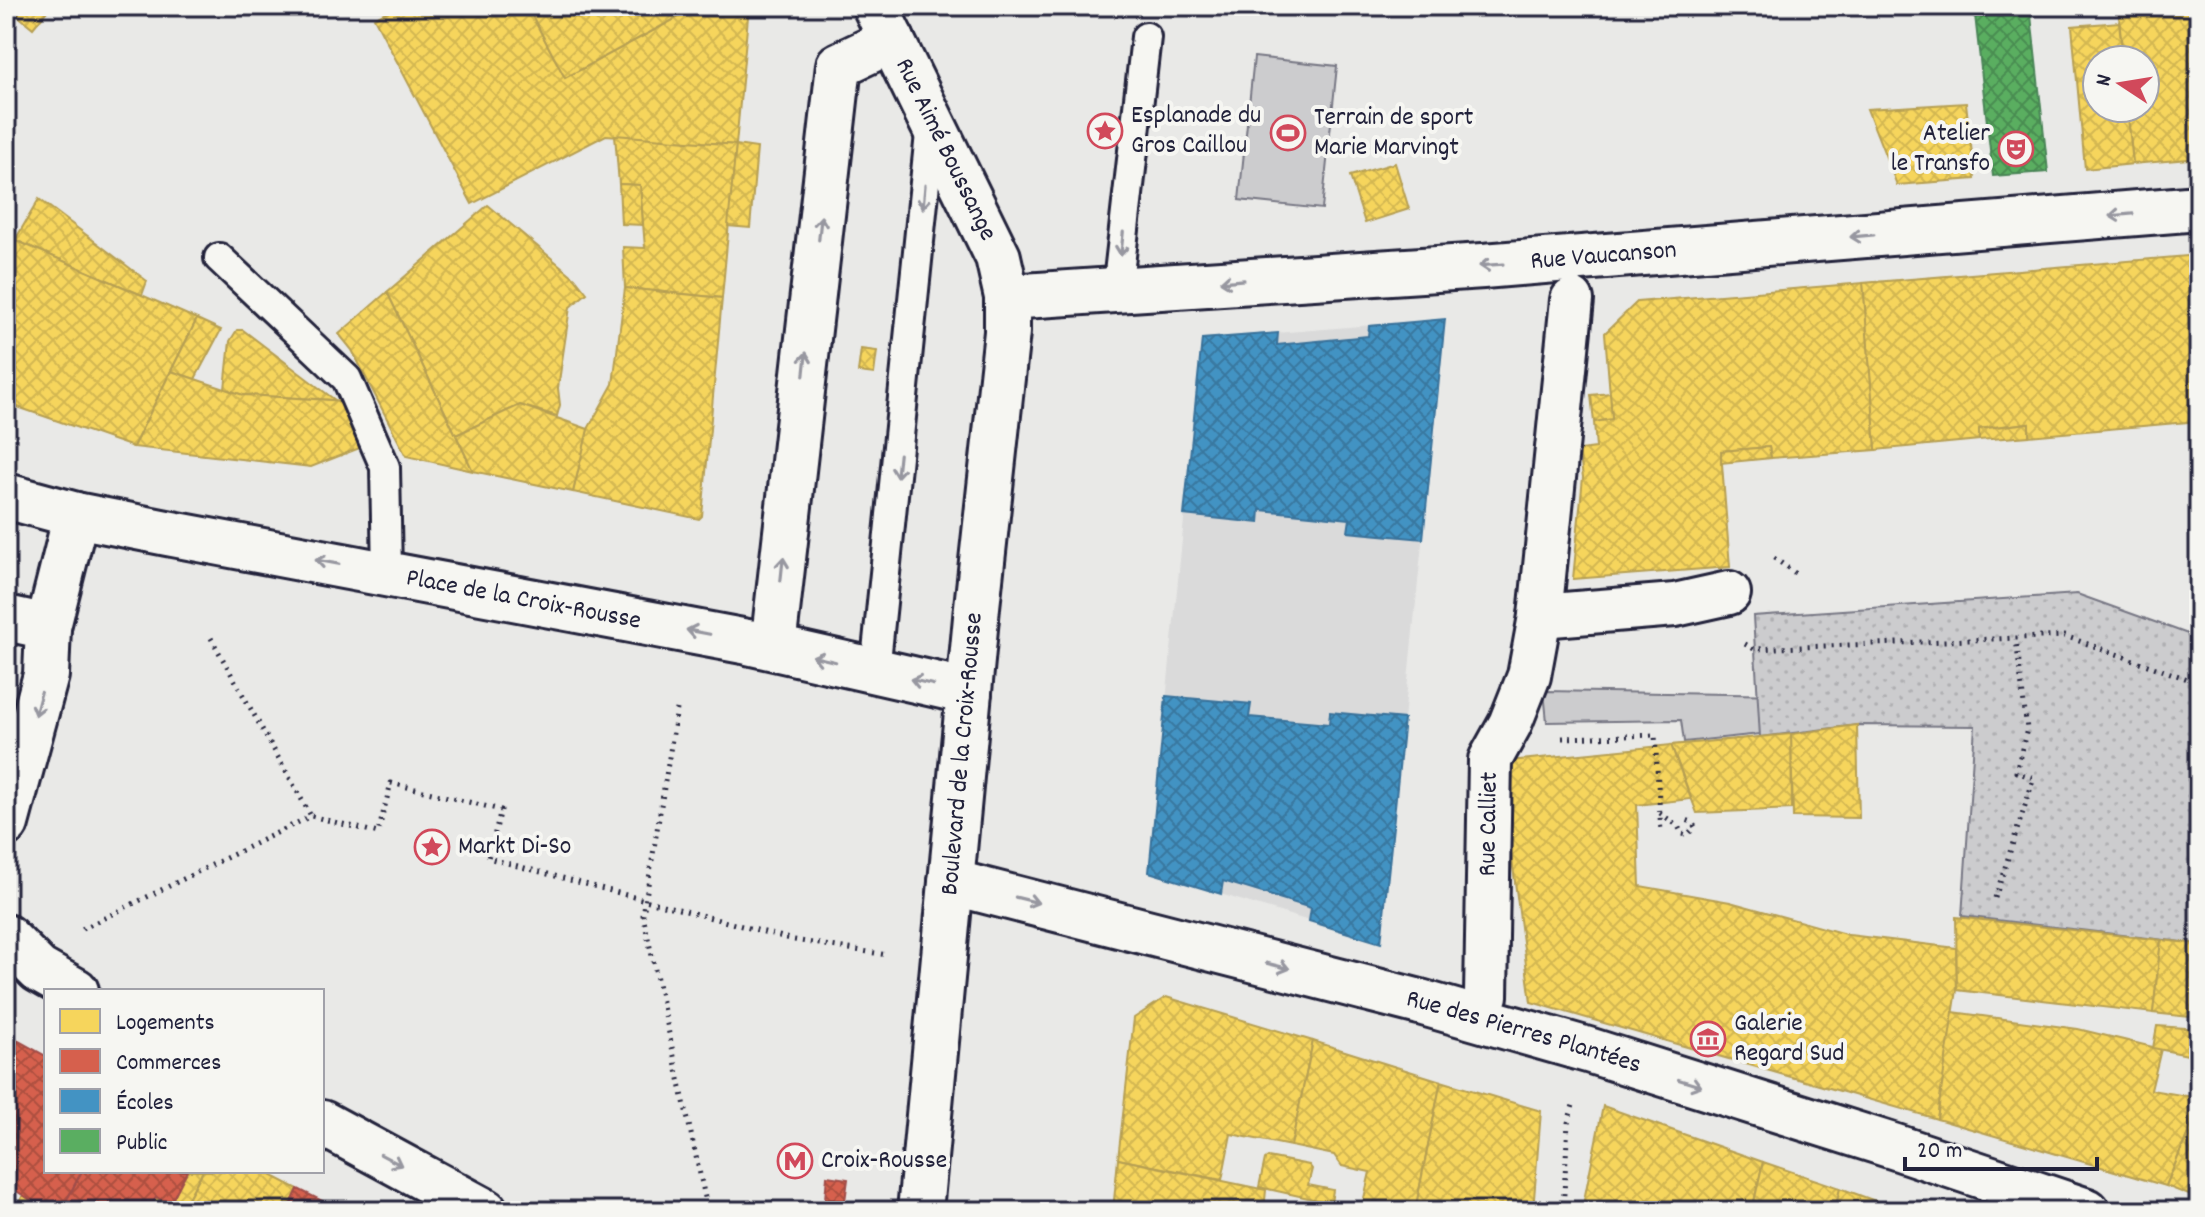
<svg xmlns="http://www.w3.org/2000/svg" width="2205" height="1217" font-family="Dekko,sans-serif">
	<defs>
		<pattern id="park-dots" width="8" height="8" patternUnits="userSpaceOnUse" patternTransform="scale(2)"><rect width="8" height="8" fill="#ccccce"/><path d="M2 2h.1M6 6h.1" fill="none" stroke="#afafb2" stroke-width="1.8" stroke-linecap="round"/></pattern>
		<pattern id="homes-cross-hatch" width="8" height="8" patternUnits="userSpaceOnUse" patternTransform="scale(2)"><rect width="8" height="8" fill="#f6d55c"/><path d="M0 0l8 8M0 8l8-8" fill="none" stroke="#d3b751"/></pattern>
		<pattern id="shops-cross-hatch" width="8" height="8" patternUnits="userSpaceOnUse" patternTransform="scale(2)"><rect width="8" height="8" fill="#d6604d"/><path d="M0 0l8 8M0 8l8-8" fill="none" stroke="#ad4f41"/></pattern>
		<pattern id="schools-cross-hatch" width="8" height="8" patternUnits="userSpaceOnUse" patternTransform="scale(2)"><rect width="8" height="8" fill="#4393c3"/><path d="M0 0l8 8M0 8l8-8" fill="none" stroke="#3878a0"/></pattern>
		<pattern id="public-cross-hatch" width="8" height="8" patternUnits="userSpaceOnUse" patternTransform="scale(2)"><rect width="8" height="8" fill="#5aae61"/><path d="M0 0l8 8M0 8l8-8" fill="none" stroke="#4a8d51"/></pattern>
	</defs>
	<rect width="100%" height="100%" fill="#e9e9e7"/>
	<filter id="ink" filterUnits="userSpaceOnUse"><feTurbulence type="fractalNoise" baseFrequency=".0125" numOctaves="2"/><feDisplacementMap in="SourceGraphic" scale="16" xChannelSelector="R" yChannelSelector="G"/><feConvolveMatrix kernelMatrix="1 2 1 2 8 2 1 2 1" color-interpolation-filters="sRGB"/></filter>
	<g filter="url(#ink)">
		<polygon fill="#dadada" points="1445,319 1381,943 1149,872 1202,339"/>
		<g fill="#ccccce" stroke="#777784" stroke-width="2">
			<polygon points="1254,57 1337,66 1322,209 1239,200"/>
			<polygon points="1544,691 1974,698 1856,724 1684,742 1681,720 1547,722"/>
		</g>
		<polygon fill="url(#park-dots)" stroke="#777784" stroke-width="2" points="2077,594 2199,638 2199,944 1962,916 1975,726 1857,725 1760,737 1753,616"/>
		<g fill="url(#homes-cross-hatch)" stroke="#b69f52" stroke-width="2">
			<polygon points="6,6 51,6 33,28"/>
			<polygon points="397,6 527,6 565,78 699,6 749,6 736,145 606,135 472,204 374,18"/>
			<polygon points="527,6 699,6 565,78"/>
			<polygon points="2118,6 2199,6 2199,158 2133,164 2127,108 2145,108 2145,60 2123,60"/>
			<polygon points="2119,22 2123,60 2097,60 2097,108 2127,108 2133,164 2085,169 2072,26"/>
			<polygon points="1966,103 1975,179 1897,185 1867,109"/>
			<polygon points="615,135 736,145 722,298 625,288 623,247 645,248 640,185 619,184"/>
			<polygon points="736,145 757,148 750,228 728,226"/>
			<polygon points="1395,163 1409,209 1365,223 1350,176"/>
			<polygon points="619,184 640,185 643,225 621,224"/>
			<polygon points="39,199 147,281 142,295 15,240"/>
			<polygon points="488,205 575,278 587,293 570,307 558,388 560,405 557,416 520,405 456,435 387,292"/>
			<polygon points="15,240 197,319 133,447 6,403 6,256"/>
			<polygon points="2199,255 2199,421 2029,436 2029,423 1979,429 1979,440 1876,450 1863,283"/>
			<polygon points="1863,283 1876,450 1771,458 1769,447 1721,451 1730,567 1573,579 1583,477 1579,450 1596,448 1594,422 1612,419 1605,333 1637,302"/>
			<polygon points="625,288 722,298 702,516 699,519 573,492 588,429 613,384"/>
			<polygon points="387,292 456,435 473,471 406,456 352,350 339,334"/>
			<polygon points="197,319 221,330 195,379 171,371"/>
			<polygon points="237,330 243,330 335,400 243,395 225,389 230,341"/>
			<polygon points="861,349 877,351 874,374 858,372"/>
			<polygon points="171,371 243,395 347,401 365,446 311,467 133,447"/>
			<polygon points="1610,393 1612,419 1594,422 1591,395"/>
			<polygon points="520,405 588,429 573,492 473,471 456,435"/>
			<polygon points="2029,423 2029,436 1979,440 1979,429"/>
			<polygon points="1769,447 1771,458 1721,463 1721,451"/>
			<polygon points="1857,725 1859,818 1793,817 1791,734"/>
			<polygon points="1791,734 1792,809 1697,813 1671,745"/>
			<polygon points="1671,745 1691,799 1637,805 1640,886 1730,902 1849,935 1956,948 1957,990 1937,1119 1531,1002 1499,762"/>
			<polygon points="1956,917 2161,940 2153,1013 1957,990"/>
			<polygon points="2161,940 2199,944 2199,1018 2153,1013"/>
			<polygon points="1166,997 1313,1041 1291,1146 1231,1134 1222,1180 1118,1159 1134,1018"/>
			<polygon points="1953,1012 2078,1029 2161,1049 2151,1090 2199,1098 2199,1107 2166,1186 1937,1119"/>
			<polygon points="2157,1026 2199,1029 2193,1056 2153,1048"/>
			<polygon points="1313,1041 1441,1081 1415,1211 1338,1211 1339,1204 1362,1207 1370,1172 1342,1166 1334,1155 1291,1146"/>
			<polygon points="1441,1081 1541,1111 1533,1211 1415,1211"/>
			<polygon points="1603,1106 1763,1162 1752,1211 1600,1211 1583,1205"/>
			<polygon points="2199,1107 2199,1199 2166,1186"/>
			<polygon points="1268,1157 1309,1165 1312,1169 1308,1185 1333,1190 1331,1203 1259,1187 1265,1159"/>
			<polygon points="1118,1159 1266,1190 1264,1211 1113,1211"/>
			<polygon points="1763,1162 1840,1188 1835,1211 1752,1211"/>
			<polygon points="187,1171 203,1171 181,1211 149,1211 156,1197 170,1204"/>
			<polygon points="203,1171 263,1171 298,1189 288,1211 181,1211"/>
			<polygon points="1840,1188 1897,1209 1897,1211 1835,1211"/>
			<polygon points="23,1195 48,1211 15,1211"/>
		</g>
		<g fill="url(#shops-cross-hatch)" stroke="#a04d48" stroke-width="2">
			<polygon points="6,1034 46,1056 46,1171 82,1171 61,1211 48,1211 10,1187 6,1196"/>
			<polygon points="82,1171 187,1171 170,1204 156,1197 149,1211 61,1211"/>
			<polygon points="827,1176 848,1179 845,1201 825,1199"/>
			<polygon points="298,1189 342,1211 288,1211"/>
		</g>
		<g fill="url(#schools-cross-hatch)" stroke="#39719a" stroke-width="2">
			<polygon points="1445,319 1423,539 1348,532 1350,519 1260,510 1259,523 1184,515 1202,339 1278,333 1277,345 1368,336 1369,326"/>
			<polygon points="1166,696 1251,704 1249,717 1329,724 1330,712 1404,719 1381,943 1309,921 1311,908 1223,881 1221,894 1149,872"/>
		</g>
		<polygon fill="url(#public-cross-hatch)" stroke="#498456" stroke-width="2" points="1974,6 2030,6 2048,172 1993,176"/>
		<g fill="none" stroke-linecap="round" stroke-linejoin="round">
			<g stroke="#22223b" stroke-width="34">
				<g id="service">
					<polyline points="219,258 347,379 385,467 387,573"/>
					<polyline points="1117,291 1146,37"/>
					<polyline points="875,671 931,124"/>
				</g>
			</g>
			<g stroke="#22223b" stroke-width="48">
				<g id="pedestrian">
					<polyline points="1540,616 1675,605 1729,593"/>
					<path id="s1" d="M 1486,996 L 1490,760 L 1510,724 L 1529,676 L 1540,616 L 1572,300"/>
				</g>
			</g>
			<g stroke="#22223b" stroke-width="50">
				<g id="minor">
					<path id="s2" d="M 1007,297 L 1483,266 L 2199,208"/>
					<path id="s3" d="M 6,496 L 76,515 L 167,533 L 748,642 L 969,692"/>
					<polyline points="48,627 76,515"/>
					<polyline points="773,647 839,65 892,40"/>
					<path id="s4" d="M 951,882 L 1420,1002 L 1588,1050 L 1896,1147 L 2087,1211"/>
				</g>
			</g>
			<g stroke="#22223b" stroke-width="50">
				<g id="tertiary">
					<path id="s5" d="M 875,6 L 998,257 L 1007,297 L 1007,332 L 977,607 L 920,1211"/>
					<polyline points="6,618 48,627 46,675 6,823"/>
					<polyline points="6,937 39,970 76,991"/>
					<polyline points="322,1123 485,1211"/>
				</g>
			</g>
			<g stroke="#22223b" stroke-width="5" stroke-dasharray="2 6" stroke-linecap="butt">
				<polyline points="1774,558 1795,573"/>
				<polyline points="211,638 311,816"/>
				<polyline points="1745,644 1754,649 2065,636 2199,683"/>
				<polyline points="677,709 643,915 708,1211"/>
				<polyline points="1562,738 1655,735 1661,832"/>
				<polyline points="1660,813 1678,826 1682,834 1687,835 1695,827 1692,822 1686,820"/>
				<polyline points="1995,898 2034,778 2016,772 2027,729 2016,639"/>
				<polyline points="82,929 311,816 378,833 391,783 501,810 488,858 794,940 887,955"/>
				<polyline points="1563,1211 1568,1123 1573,1105"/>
			</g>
			<use href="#service" stroke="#f6f6f2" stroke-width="28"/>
			<use href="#pedestrian" stroke="#f6f6f2" stroke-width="42"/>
			<use href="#minor" stroke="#f6f6f2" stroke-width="44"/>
			<use href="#tertiary" stroke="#f6f6f2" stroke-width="44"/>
		</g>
		<defs><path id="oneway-shaft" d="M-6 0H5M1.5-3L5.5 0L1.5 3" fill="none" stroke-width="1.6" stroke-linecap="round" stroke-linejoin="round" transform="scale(2)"/></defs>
		<g stroke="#9797a0">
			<use href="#oneway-shaft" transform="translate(924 197) rotate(95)"/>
			<use href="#oneway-shaft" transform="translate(2121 215) rotate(175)"/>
			<use href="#oneway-shaft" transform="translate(820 228) rotate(-84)"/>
			<use href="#oneway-shaft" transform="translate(1862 236) rotate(175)"/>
			<use href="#oneway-shaft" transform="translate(1122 244) rotate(96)"/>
			<use href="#oneway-shaft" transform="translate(1491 265) rotate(176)"/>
			<use href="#oneway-shaft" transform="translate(1232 281) rotate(175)"/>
			<use href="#oneway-shaft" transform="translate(805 364) rotate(-84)"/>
			<use href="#oneway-shaft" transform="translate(898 466) rotate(96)"/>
			<use href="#oneway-shaft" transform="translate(327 562) rotate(-170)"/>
			<use href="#oneway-shaft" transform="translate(782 569) rotate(-84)"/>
			<use href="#oneway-shaft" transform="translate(698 632) rotate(-169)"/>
			<use href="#oneway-shaft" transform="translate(824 659) rotate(-167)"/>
			<use href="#oneway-shaft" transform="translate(922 682) rotate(-167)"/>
			<use href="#oneway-shaft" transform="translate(38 704) rotate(105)"/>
			<use href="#oneway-shaft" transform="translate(1027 900) rotate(14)"/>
			<use href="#oneway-shaft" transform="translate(1278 966) rotate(14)"/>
			<use href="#oneway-shaft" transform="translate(1690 1083) rotate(17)"/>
			<use href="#oneway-shaft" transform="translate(391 1160) rotate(28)"/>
		</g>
	</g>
	<defs>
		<g id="sight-ring" transform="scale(1.8)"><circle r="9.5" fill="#f6f6f2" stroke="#d1495b" stroke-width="1.5"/><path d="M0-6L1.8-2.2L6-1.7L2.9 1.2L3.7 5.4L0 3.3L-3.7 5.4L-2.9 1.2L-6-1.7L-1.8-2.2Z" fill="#d1495b"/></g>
		<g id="stadium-ring" transform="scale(1.8)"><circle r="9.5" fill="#f6f6f2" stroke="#d1495b" stroke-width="1.5"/><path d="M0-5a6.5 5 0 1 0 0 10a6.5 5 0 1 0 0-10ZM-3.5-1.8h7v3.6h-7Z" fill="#d1495b"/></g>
		<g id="theatre-ring" transform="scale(1.8)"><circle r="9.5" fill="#f6f6f2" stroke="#d1495b" stroke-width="1.5"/><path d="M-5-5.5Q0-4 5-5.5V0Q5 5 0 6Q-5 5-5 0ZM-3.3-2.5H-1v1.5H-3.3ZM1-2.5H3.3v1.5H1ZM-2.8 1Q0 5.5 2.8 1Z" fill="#d1495b"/></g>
		<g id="museum-ring" transform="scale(1.8)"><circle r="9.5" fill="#f6f6f2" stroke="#d1495b" stroke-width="1.5"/><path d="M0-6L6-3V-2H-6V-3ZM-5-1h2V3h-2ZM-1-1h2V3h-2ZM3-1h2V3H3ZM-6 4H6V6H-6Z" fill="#d1495b"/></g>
		<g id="metro-ring" transform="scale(1.8)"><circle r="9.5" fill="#f6f6f2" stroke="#d1495b" stroke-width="1.5"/><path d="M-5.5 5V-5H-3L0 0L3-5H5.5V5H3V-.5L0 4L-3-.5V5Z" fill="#d1495b"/></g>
	</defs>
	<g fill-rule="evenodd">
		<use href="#sight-ring" x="1105" y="131"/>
		<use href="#stadium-ring" x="1288" y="133"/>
		<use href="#theatre-ring" x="2016" y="149"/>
		<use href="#sight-ring" x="432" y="847"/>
		<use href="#museum-ring" x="1708" y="1039"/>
		<use href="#metro-ring" x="795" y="1161"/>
	</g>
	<g text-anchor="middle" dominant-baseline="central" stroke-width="8" stroke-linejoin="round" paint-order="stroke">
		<g font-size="26" fill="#22223b" stroke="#f6f6f2" text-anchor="start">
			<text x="1131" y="116">Esplanade du<tspan x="1131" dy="30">Gros Caillou</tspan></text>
			<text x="1314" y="118">Terrain de sport<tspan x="1314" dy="30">Marie Marvingt</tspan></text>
			<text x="1990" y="134" text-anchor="end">Atelier<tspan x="1990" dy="30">le Transfo</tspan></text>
			<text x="458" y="847">Markt Di-So</text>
			<text x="1734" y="1024">Galerie<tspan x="1734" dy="30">Regard Sud</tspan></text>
			<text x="821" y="1161">Croix-Rousse</text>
		</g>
		<g font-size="26" fill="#22223b" stroke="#f6f6f2">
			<text stroke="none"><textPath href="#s5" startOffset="160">Rue Aimé Boussange</textPath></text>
			<text stroke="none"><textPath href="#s2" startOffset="598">Rue Vaucanson</textPath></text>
			<text stroke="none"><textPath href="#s3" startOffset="528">Place de la Croix-Rousse</textPath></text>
			<text transform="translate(963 754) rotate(-85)">Boulevard de la Croix-Rousse</text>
			<text stroke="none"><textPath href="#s1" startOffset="172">Rue Calliet</textPath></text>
			<text stroke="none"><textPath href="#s4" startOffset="592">Rue des Pierres Plantées</textPath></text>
		</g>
	</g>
	<rect width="2205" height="1217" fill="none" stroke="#f6f6f2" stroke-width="32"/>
	<rect x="16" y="16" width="2173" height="1185" fill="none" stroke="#22223b" stroke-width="3" filter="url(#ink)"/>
	<rect x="44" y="989" width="280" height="184" fill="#f6f6f2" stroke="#a1a1a9" stroke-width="2"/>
	<rect x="60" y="1009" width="40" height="24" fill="#f6d55c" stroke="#a1a1a9" stroke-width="2"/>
	<text x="116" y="1029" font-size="24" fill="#22223b">Logements</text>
	<rect x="60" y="1049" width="40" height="24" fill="#d6604d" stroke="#a1a1a9" stroke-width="2"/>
	<text x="116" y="1069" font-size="24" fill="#22223b">Commerces</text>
	<rect x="60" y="1089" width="40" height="24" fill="#4393c3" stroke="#a1a1a9" stroke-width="2"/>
	<text x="116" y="1109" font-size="24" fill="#22223b">Écoles</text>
	<rect x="60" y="1129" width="40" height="24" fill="#5aae61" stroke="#a1a1a9" stroke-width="2"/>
	<text x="116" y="1149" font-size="24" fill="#22223b">Public</text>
	<g transform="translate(2121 84) rotate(282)"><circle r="38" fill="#f6f6f2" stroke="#a1a1a9" stroke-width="2"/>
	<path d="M0-6L14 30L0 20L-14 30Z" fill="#d1495b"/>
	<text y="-12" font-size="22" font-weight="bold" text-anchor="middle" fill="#22223b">N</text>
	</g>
	<path d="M1905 1157v12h192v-12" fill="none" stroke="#22223b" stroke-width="4"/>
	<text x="1917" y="1157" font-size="24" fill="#22223b" stroke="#f6f6f2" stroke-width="6" paint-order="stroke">20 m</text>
</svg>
